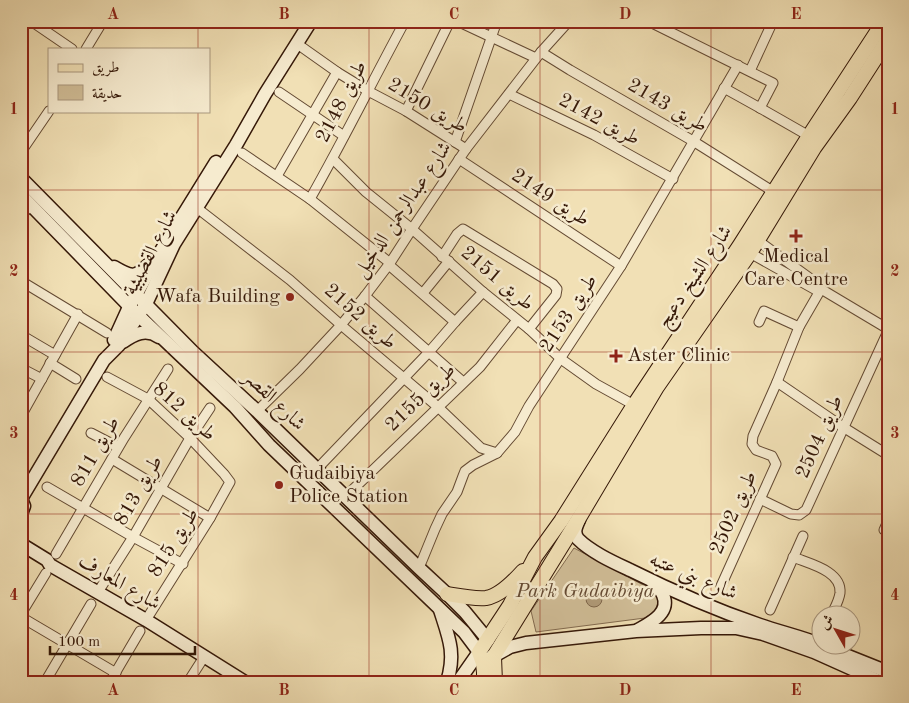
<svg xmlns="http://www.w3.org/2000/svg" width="909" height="703" font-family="'Old Standard TT',Amiri,serif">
	<rect width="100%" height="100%" fill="#f1e0b5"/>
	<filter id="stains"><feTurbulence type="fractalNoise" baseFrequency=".004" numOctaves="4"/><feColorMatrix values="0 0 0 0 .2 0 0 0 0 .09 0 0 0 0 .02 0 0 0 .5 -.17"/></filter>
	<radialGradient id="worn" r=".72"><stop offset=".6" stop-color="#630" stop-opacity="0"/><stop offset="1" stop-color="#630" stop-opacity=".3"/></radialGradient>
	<polygon fill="#d1be98" stroke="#836b50" points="574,548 660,594 658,609 645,618 536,632 531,611"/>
	<circle fill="#b19c7a" stroke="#7f674c" cx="594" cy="599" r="8"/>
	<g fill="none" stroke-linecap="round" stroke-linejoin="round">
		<g stroke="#644a33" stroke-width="11">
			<g id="street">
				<polyline points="31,21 72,49"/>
				<polyline points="457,21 536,58"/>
				<polyline points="648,21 773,83 760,108"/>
				<polyline points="296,43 337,72 368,91 406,111 466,149"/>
				<polyline points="86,49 103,21"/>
				<polyline points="541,52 570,70 693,141 774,192"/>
				<polyline points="750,71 773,21"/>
				<polyline points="724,88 760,108 809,136"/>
				<polyline points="279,92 344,136"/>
				<polyline points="509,94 594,135 673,179"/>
				<polyline points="406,111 450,21"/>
				<polyline points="455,142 497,21"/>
				<polyline points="21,152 49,111"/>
				<polyline points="242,153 310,199 390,263"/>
				<polyline points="333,159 366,192 412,229 483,292 529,329 561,359 596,384 634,405"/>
				<polyline points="459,159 621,266"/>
				<polyline points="277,176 337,72"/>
				<path d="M 310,199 C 343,141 373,80 405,21"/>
				<polyline points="191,208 197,208 290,280 341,325 438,407 481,448 497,453"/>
				<polyline points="21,217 30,205"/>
				<polyline points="753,241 757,240 815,282 819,285 821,289"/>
				<polyline points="748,249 750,253 816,290 821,289 888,329"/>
				<polyline points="442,257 457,234 463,229 553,284 557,289 556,295 529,329"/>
				<polyline points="389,265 455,322"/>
				<polyline points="21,281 107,333"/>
				<polyline points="423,293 449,261"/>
				<polyline points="365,296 463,382"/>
				<polyline points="759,322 764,311 799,327"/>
				<polyline points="21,335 55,355"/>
				<polyline points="50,363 76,379"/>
				<polyline points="21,368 42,379"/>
				<polyline points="107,377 148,399 190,438 224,474 230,482 210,518 146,620"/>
				<polyline points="777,382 843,427 888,455"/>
				<polyline points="257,411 300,369 341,325 365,296 390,263 412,229 466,149 541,52 569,21"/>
				<polyline points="21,416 78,314"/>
				<polyline points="91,433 118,447"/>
				<polyline points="112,459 210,518"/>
				<polyline points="317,469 429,352 455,322 483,292"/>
				<polyline points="47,487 133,537 183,564"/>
				<polyline points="345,497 480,367 517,320"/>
				<polyline points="760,499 791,514 799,515 806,510 888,331"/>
				<polyline points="884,530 888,521"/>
				<polyline points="56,554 124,438 168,369"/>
				<path d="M 793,557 C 810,564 842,571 840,593 C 839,601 834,609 831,616"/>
				<polyline points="419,568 435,529 442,514 457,492 463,476 465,471 473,465 497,453 515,432 529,406 621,266 738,65"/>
				<polyline points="721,586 776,464 772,456 756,450 752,444 753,436 777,382 799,327 821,289"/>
				<polyline points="98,592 133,537 190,438 210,408"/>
				<polyline points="770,610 803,536"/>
				<polyline points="21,614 46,573"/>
				<polyline points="21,617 116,673"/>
				<polyline points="45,682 91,604"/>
				<polyline points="110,682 140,631"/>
				<polyline points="188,682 204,657"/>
			</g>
		</g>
		<g stroke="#351808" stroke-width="15">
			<g id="secondary">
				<polyline points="21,178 193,352 257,411 419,568 447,594 465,612 488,640"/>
				<polyline points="21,195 138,315 235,407 269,445 464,632 479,652"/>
				<path d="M 114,267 C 134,279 136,277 152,261"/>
				<polyline points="114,340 129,307 159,254 216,162"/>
				<path d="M 123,342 C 134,334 146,328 159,337"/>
				<polyline points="21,499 104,360 119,345 146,304 174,244 236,145 265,94 311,21"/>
				<polyline points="21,514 24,506 21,499"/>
				<path d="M 579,520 C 576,527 573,532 578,539 C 591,552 613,562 630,570 C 672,591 716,610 760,625 C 780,632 802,637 822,645"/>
				<polyline points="21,544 47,560 50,565 146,620 245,682"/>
				<path d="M 440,610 C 449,638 456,653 447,682"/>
				<path d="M 638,630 C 650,623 671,613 663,595 C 661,590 657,586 653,582"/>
				<polyline points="823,646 888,672"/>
				<polyline points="492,656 494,656 510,647 526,643 636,631 701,628 736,628 763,634 814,652 881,682"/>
				<polyline points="458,682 479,652"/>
			</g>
		</g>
		<g stroke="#351808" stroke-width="16">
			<g id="primary">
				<path d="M 447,594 C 459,596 473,599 486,598 C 500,596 514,581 523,571"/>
				<polyline points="494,657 495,682"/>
				<polyline points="484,673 494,656 579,518 657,387 750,253 814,148 850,98 888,39"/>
				<polyline points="485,682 483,663 479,652 510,605 535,557 561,521 634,405 740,245 809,136 884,21"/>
			</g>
		</g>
		<use href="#street" stroke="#f6ebcf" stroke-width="9"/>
		<use href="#secondary" stroke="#f6ebcf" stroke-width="12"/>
		<use href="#primary" stroke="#f1e0b5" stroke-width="14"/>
	</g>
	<path fill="none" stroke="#8f2418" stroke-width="1" stroke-opacity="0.55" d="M 198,21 L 198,49M 369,21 L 369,682M 540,21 L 540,682M 711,21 L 711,682M 198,111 L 198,682M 21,190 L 888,190M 21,352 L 888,352M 21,514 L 888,514"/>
	<g fill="#8f2418" stroke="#f6ebcf" stroke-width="2">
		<path d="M793.5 228.5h5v5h5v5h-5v5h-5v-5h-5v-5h5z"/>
		<circle cx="290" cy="297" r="5"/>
		<path d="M613.5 348.5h5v5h5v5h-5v5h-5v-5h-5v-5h5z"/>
		<circle cx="279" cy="485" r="5"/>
	</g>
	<g text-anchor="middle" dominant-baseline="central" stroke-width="5" stroke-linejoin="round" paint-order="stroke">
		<g font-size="20" fill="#351808" stroke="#f6ebcf">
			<text transform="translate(342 102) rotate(-63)">طريق 2148</text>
			<text transform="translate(427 106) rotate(31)">طريق 2150</text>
			<text transform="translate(667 106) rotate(30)">طريق 2143</text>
			<text transform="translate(599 120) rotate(28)">طريق 2142</text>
			<text transform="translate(550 198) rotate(33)">طريق 2149</text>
			<text transform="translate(403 210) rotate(-56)">شارع عبدالرحمن الدخيل</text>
			<text transform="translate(151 253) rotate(-62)">شارع القضيبية</text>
			<text transform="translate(695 277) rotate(-56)">شارع الشيخ دعيج</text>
			<text transform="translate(497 279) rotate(40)">طريق 2151</text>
			<text transform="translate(569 314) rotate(-57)">طريق 2153</text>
			<text transform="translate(360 317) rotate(41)">طريق 2152</text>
			<text transform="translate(421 398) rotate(-44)">طريق 2155</text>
			<text transform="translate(274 401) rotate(44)">شارع القصر</text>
			<text transform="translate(184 412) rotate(42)">طريق 812</text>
			<text transform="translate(820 437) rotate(-66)">طريق 2504</text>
			<text transform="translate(96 452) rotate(-60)">طريق 811</text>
			<text transform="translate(139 491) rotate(-60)">طريق 813</text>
			<text transform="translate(734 513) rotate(-66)">طريق 2502</text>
			<text transform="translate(174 543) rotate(-58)">طريق 815</text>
			<text transform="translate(693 577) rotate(23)">شارع بني عتبه</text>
			<text transform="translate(119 583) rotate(30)">شارع المعارف</text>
		</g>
		<g font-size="20" fill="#351808" stroke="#f6ebcf" text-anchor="start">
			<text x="796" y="257" text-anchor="middle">Medical<tspan x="796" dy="23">Care Centre</tspan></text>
			<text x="280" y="297" text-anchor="end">Wafa Building</text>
			<text x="627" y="356">Aster Clinic</text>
			<text x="289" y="474">Gudaibiya<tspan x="289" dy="23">Police Station</tspan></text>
		</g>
		<g font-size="20" font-style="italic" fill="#644a33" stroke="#f6ebcf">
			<text x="585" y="592">Park Gudaibiya</text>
		</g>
	</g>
	<rect width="909" height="703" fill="none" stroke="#f1e0b5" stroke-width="55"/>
	<rect x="48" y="48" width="162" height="65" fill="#f6ebcf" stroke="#a9977f"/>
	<rect x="58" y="64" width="25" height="8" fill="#f1e0b5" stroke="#a9977f"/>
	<text x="92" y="72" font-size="15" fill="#351808">طريق</text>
	<rect x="58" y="85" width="25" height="15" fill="#d1be98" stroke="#a9977f"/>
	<text x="92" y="98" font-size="15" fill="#351808">حديقة</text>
	<g transform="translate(836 630) rotate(309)"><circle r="24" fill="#f6ebcf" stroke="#a9977f"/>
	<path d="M0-4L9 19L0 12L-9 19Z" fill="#8f2418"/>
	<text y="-8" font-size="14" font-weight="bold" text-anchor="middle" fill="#351808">ش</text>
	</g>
	<path d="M50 646v8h145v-8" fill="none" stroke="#351808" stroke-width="2.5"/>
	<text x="58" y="646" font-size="15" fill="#351808" stroke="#f6ebcf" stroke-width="4" paint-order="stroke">100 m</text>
	<rect x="28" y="28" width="854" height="648" fill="none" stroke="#8f2418" stroke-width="2"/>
	<g font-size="16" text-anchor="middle" font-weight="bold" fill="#8f2418">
		<text x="113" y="19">A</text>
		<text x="284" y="19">B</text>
		<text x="454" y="19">C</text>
		<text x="625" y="19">D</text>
		<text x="796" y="19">E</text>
		<text x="14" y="114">1</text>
		<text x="895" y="114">1</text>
		<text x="14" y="276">2</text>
		<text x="895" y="276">2</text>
		<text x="14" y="438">3</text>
		<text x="895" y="438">3</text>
		<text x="14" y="600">4</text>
		<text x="895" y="600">4</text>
		<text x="113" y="695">A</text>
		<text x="284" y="695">B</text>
		<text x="454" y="695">C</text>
		<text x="625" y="695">D</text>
		<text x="796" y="695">E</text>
	</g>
	<rect width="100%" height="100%" filter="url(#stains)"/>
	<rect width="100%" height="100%" fill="url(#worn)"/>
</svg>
